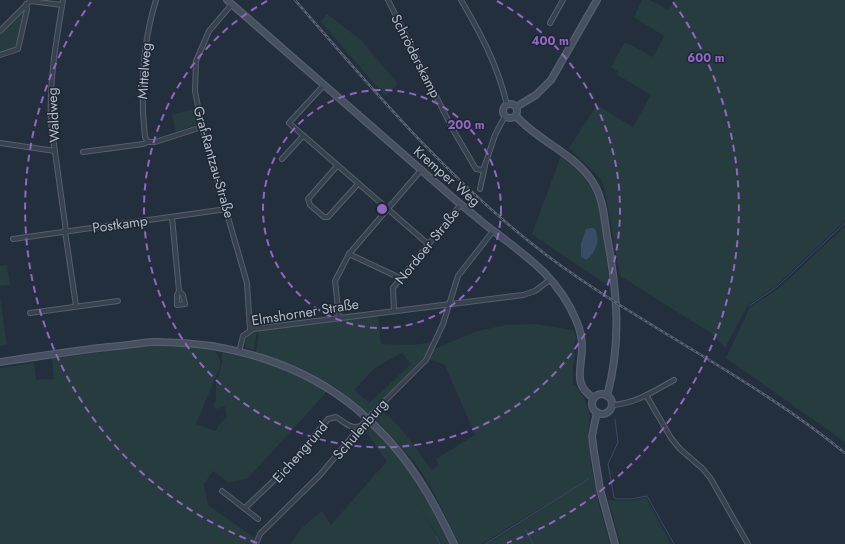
<svg xmlns="http://www.w3.org/2000/svg" width="845" height="544" font-family="Jost,sans-serif">
	<rect width="100%" height="100%" fill="#242f3e"/>
	<g fill="#263c3f" fill-rule="evenodd">
		<polygon points="642,0 650,0 668,10 674,0 845,0 845,221 777,285 748,305 725,348 711,333 620,276 605,190 601,179 569,148 597,105 633,127 651,95 616,74 618,71 611,67 625,42 653,57 664,36 634,17"/>
		<polygon points="22,10 25,11 17,47 0,53 0,34"/>
		<polygon points="327,14 361,40 398,84 385,96 321,22"/>
		<polygon points="194,109 198,124 176,132 172,115"/>
		<path d="M 561,156 C 571,165 582,173 589,184 C 604,206 606,260 610,287 L 532,234 Z"/>
		<polygon points="845,226 845,442 726,358 750,307 779,288"/>
		<polygon points="7,265 10,285 0,286 0,266"/>
		<polygon points="0,297 7,345 0,346"/>
		<path d="M 378,316 L 381,344 L 413,345 L 433,342 L 428,353 L 369,414 L 333,385 L 248,478 L 229,483 L 213,471 L 204,484 L 208,505 L 255,538 L 253,544 L 0,544 L 0,368 L 34,363 L 36,380 L 54,379 L 52,359 L 148,346 L 187,346 L 215,351 L 220,360 L 220,366 L 196,424 L 216,431 L 220,423 L 227,418 L 225,407 L 221,406 L 219,409 L 213,407 L 216,399 L 216,386 L 222,363 L 222,352 L 255,359 L 259,330 ZM 402,353 L 411,364 L 369,403 L 354,390 L 376,367 Z"/>
		<path d="M 536,324 L 573,330 L 576,337 L 574,346 L 575,355 L 573,367 L 573,386 L 576,386 L 585,400 L 590,416 L 588,432 L 591,464 L 599,505 L 610,544 L 487,544 L 588,480 L 584,436 L 588,478 L 586,480 L 482,544 L 459,544 L 431,487 L 417,465 L 374,417 L 380,411 C 398,418 419,455 432,470 L 439,465 L 436,459 L 475,435 L 445,365 L 429,359 L 434,349 L 477,331 L 507,325 Z"/>
		<polygon points="257,331 254,350 246,347 245,342 248,335"/>
		<path d="M 366,423 C 372,425 377,433 382,437 C 413,468 432,505 450,544 L 441,544 L 435,531 L 412,497 L 435,532 L 439,544 L 290,544 L 302,528 L 322,511 L 331,525 L 387,461 L 364,429 Z"/>
		<polygon points="646,497 671,544 621,544 608,500 631,501"/>
	</g>
	<path fill="#394c67" d="M 591,228 L 594,228 C 602,238 595,254 586,260 L 581,257 L 581,243 L 586,229 Z"/>
	<g fill="none" stroke-linecap="round" stroke-linejoin="round">
		<g stroke="#394c67" stroke-width="1">
			<polyline points="749,306 778,286 845,223"/>
			<polyline points="615,419 618,442 608,464 614,497 616,499 631,499 647,496 674,544"/>
			<polyline points="525,529 533,544"/>
			<polyline points="436,536 440,544"/>
			<polyline points="485,544 587,480 588,478"/>
		</g>
		<g stroke="#565f6c" stroke-width="6">
			<g id="street">
				<path d="M 63,0 C 56,42 49,81 51,123 L 66,231"/>
				<path d="M 156,0 C 142,45 140,91 145,137 L 148,142 L 155,142 L 202,127"/>
				<polyline points="388,0 452,128 476,169 482,170 484,168 495,135 505,116"/>
				<path d="M 461,0 C 481,34 498,66 507,105"/>
				<polyline points="232,4 209,31 196,61 195,91 202,127 247,283 250,330"/>
				<polyline points="550,23 563,0"/>
				<polyline points="0,31 30,1 62,5"/>
				<polyline points="0,55 18,49 27,9 26,4"/>
				<polyline points="324,85 289,123 428,244"/>
				<polyline points="0,143 55,151"/>
				<polyline points="83,152 143,144 148,142"/>
				<polyline points="282,159 303,136"/>
				<polyline points="337,166 308,199 310,205 324,217 328,217 358,184"/>
				<polyline points="480,189 485,166"/>
				<polyline points="172,217 179,291 177,295 177,305 185,304 183,295 179,291"/>
				<polyline points="65,231 76,306"/>
				<polyline points="13,239 227,209"/>
				<polyline points="349,254 400,278"/>
				<polyline points="394,311 393,288 461,204"/>
				<polyline points="30,313 118,301"/>
				<polyline points="339,318 335,281 349,254 422,169"/>
				<polyline points="239,352 243,336 253,329 523,295 535,291 551,279"/>
				<polyline points="646,395 671,438 680,449 703,469 711,479 748,544"/>
				<path d="M 612,405 C 635,404 654,391 674,380"/>
				<polyline points="222,491 258,519"/>
				<path d="M 245,508 L 290,465 L 328,419 L 336,417 C 343,421 351,430 360,426"/>
				<polyline points="256,544 260,534 320,475 366,420 426,360 443,324 458,276 493,231"/>
			</g>
		</g>
		<g stroke="#565f6c" stroke-width="8">
			<g id="secondary">
				<path d="M 227,0 L 459,203 C 471,212 482,223 495,232 C 529,258 559,279 576,320 C 580,329 582,337 582,347 C 582,368 572,385 594,398"/>
				<circle cx="510" cy="111" r="7"/>
				<polyline points="516,107 536,95 551,80 597,0"/>
				<path d="M 516,116 C 537,140 571,152 590,178 C 603,195 604,216 607,236 C 617,291 622,341 607,396"/>
				<path d="M 0,362 C 36,357 72,351 108,347 C 123,346 139,343 153,342 C 226,341 303,363 359,411"/>
				<circle cx="602" cy="404" r="10"/>
				<polyline points="597,412 592,436 594,452 600,489 615,544"/>
				<path d="M 374,425 C 410,459 433,500 454,544"/>
			</g>
		</g>
		<use href="#street" stroke="#38414e" stroke-width="4"/>
		<use href="#secondary" stroke="#465061" stroke-width="5.5"/>
		<g stroke="#5a6575" stroke-width="2.5">
			<path id="rail" d="M 295,0 C 373,90 449,181 545,254 C 641,326 752,377 845,453"/>
		</g>
		<use href="#rail" stroke="#1d2633" stroke-width="1" stroke-dasharray="3" stroke-linecap="butt"/>
		<g stroke="#565f6c" stroke-width="8" stroke-linecap="butt">
			<polyline id="secondary-bridge" points="359,411 374,425"/>
		</g>
		<use href="#secondary-bridge" stroke="#465061" stroke-width="5.5"/>
	</g>
	<g fill="none" stroke="#9266c3" stroke-width="2" stroke-dasharray="7 5">
		<circle cx="382" cy="209" r="119"/>
		<path d="M497 1A238 238 0 1 1 267 1"/>
		<path d="M257 543A357 357 0 0 1 91 2M673 2A357 357 0 0 1 507 543"/>
	</g>
	<g text-anchor="middle" dominant-baseline="central" stroke-width="3" stroke-linejoin="round" paint-order="stroke">
		<g font-size="14" fill="#b4bcc9" stroke="#1d2633">
			<text transform="translate(416 56) rotate(63)">Schröderskamp</text>
			<text transform="translate(144 71) rotate(-86)">Mittelweg</text>
			<text transform="translate(53 115) rotate(-93)">Waldweg</text>
			<text transform="translate(214 162) rotate(74)">Graf-Rantzau-Straße</text>
			<text transform="translate(447 176) rotate(41)">Kremper Weg</text>
			<text transform="translate(120 224) rotate(-8)">Postkamp</text>
			<text transform="translate(427 246) rotate(-51)">Nordoer Straße</text>
			<text transform="translate(305 312) rotate(-9)">Elmshorner Straße</text>
			<text transform="translate(360 429) rotate(-49)">Schulenburg</text>
			<text transform="translate(300 452) rotate(-49)">Eichengrund</text>
		</g>
	</g>
	<circle cx="382" cy="209" r="6" fill="#9266c3" stroke="#1d2633" stroke-width="2"/>
	<g font-size="12" text-anchor="middle" font-weight="bold" fill="#9266c3" stroke="#1d2633" stroke-width="3" stroke-linejoin="round" paint-order="stroke">
		<text x="550" y="45">400 m</text>
		<text x="706" y="62">600 m</text>
		<text x="466" y="129">200 m</text>
	</g>
</svg>
